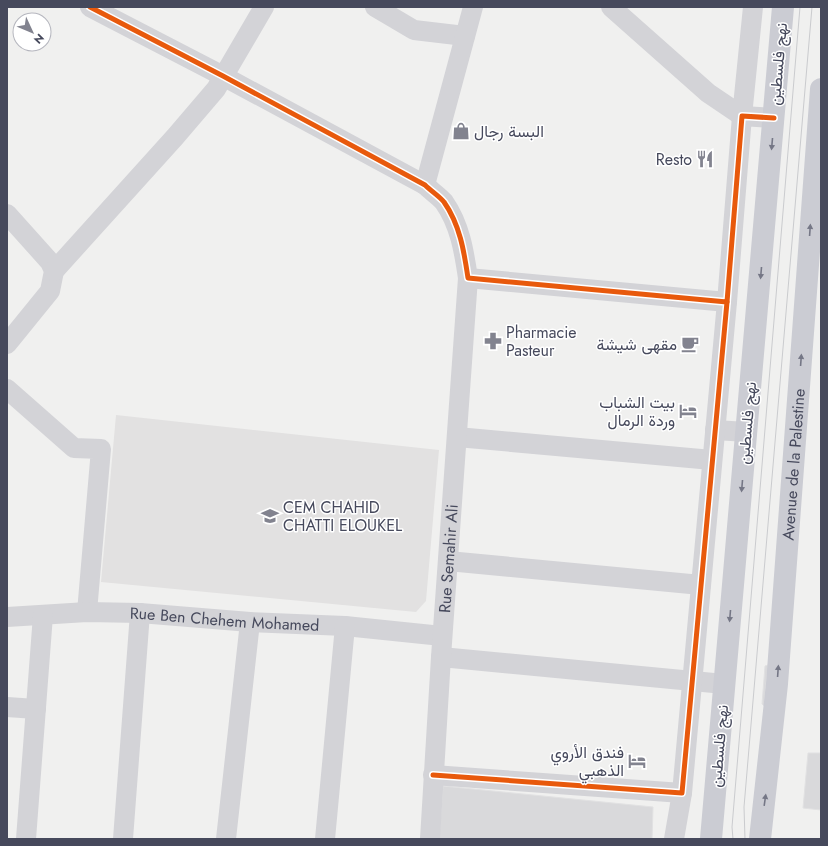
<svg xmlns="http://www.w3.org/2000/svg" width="828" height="846" font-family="Jost,Vazirmatn,sans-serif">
	<rect width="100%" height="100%" fill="#f0f0ef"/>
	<polygon fill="#e2e1e1" points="116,415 439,450 426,601 416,612 101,582"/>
	<g fill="#d9d9db" stroke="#e1e1e2">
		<polygon points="768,665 764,706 762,704 765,666"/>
		<polygon points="808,753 821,753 821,810 803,808"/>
		<polygon points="443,786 653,807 652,839 439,839"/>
	</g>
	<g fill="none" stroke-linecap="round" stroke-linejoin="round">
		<g stroke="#d3d3d7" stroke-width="20">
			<path d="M 90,7 L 223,76 L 425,185 C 431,191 439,196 444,202 C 460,225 464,251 468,278 L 727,302 L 742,116 L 774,118"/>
			<polyline points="375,7 414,30 465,36"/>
			<polyline points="611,7 708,93 742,116 753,7"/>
			<polyline points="425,185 473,7"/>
			<polyline points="7,214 50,262 54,271 50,291 7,344"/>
			<polyline points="54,271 175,137 216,89 264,7"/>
			<polyline points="7,389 74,448 101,449 87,612"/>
			<polyline points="715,430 747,432"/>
			<polyline points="457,437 712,460"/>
			<polyline points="448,561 701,585"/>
			<path id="s1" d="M 7,617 L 87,612 L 140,613 L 250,622 L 345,626 L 442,636"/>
			<polyline points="441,657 724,684"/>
			<polyline points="7,707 36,709"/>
			<polyline points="433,775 682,793 727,302"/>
			<polyline points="26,839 43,615"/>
			<polyline points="123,839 140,613"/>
			<polyline points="226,839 250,622"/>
			<polyline points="325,839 345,626"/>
			<path id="s2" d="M 430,839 L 441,657 L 468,278"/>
			<polyline points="674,839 682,793"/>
		</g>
		<g stroke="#cbccd3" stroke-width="22">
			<polyline points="711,839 783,7"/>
			<path id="s3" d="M 760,839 L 777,684 L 821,89"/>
		</g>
		<g stroke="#cacbce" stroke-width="1">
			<polyline points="733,839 732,827 800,7"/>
			<polyline points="745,839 744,807 812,7"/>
		</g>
		<g stroke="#fff" stroke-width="8">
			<g id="cycleway">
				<path d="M 90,7 L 223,76 L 425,185 C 431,191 439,196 444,202 C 460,225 464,251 468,278 L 727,302 L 742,116 L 774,118"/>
				<polyline points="433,775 682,793 727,302"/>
			</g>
		</g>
		<use href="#cycleway" stroke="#e8590c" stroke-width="5"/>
	</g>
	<defs><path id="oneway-solid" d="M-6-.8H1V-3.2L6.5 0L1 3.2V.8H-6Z"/></defs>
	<g fill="#757786">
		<use href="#oneway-solid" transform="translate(772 144) rotate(95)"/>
		<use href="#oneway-solid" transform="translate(810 230) rotate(-86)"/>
		<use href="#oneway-solid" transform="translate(761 273) rotate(95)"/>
		<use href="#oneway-solid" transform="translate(801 360) rotate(-86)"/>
		<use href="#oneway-solid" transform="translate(742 486) rotate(95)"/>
		<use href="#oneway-solid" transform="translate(730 616) rotate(95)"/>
		<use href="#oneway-solid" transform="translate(778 671) rotate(-86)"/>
		<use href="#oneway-solid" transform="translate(765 800) rotate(-82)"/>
	</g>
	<defs>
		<g id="shop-bare" transform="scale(1.38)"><path d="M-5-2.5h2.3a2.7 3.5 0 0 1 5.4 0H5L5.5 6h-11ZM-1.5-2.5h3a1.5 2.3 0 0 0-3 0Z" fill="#82838f" stroke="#fff" stroke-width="2.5" paint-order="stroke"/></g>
		<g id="restaurant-bare" transform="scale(1.38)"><path d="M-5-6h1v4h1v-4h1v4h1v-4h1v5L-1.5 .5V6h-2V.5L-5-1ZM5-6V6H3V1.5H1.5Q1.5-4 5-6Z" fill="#82838f" stroke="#fff" stroke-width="2.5" paint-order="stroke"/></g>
		<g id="pharmacy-bare" transform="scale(1.38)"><path d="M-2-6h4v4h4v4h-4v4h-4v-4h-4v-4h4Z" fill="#82838f" stroke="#fff" stroke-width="2.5" paint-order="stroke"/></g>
		<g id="cafe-bare" transform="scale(1.38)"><path d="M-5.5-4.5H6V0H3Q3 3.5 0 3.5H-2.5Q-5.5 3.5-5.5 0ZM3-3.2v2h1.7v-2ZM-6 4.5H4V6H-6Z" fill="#82838f" stroke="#fff" stroke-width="2.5" paint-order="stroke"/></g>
		<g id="hotel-bare" transform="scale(1.38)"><path d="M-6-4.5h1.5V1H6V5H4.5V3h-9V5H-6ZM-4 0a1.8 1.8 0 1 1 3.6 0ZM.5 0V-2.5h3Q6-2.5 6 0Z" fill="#82838f" stroke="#fff" stroke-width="2.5" paint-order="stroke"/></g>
		<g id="school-bare" transform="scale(1.38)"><path d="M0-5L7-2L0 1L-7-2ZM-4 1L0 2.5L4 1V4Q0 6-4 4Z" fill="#82838f" stroke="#fff" stroke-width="2.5" paint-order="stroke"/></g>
	</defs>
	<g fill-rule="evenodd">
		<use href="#shop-bare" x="461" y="131"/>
		<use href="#restaurant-bare" x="705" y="159"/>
		<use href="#pharmacy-bare" x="493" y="341"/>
		<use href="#cafe-bare" x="690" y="344"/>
		<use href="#hotel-bare" x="688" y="411"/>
		<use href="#school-bare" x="270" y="516"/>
		<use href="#hotel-bare" x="637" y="761"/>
	</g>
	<g text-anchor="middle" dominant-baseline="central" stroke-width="3" stroke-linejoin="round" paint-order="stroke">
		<g font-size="16" fill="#46495c" stroke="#fff">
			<text transform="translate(778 64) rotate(-85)">نهج فلسطين</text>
			<text transform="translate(747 423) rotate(-85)">نهج فلسطين</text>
			<text stroke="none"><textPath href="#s3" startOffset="376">Avenue de la Palestine</textPath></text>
			<text stroke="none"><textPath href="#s2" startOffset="281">Rue Semahir Ali</textPath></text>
			<text stroke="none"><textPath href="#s1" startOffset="218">Rue Ben Chehem Mohamed</textPath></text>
			<text transform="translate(719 746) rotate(-85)">نهج فلسطين</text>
		</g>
		<g font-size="16" fill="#46495c" stroke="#fff" text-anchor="end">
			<text x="474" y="131" text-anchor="start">البسة رجال</text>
			<text x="692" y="159">Resto</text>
			<text x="506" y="332" text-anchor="start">Pharmacie<tspan x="506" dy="18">Pasteur</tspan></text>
			<text x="677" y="344">مقهى شيشة</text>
			<text x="675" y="402">بيت الشباب<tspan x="675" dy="18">وردة الرمال</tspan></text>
			<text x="283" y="507" text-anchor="start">CEM CHAHID<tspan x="283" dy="18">CHATTI ELOUKEL</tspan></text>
			<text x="624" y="752">فندق الأروي<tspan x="624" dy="18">الذهبي</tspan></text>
		</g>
	</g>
	<rect width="828" height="846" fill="none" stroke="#46495c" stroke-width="16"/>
	<g transform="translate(32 32) rotate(134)"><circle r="19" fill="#ffffff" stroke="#b5b6be"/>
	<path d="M0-3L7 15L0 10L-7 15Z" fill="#82838f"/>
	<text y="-6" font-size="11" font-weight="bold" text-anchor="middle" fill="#46495c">N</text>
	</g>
</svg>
